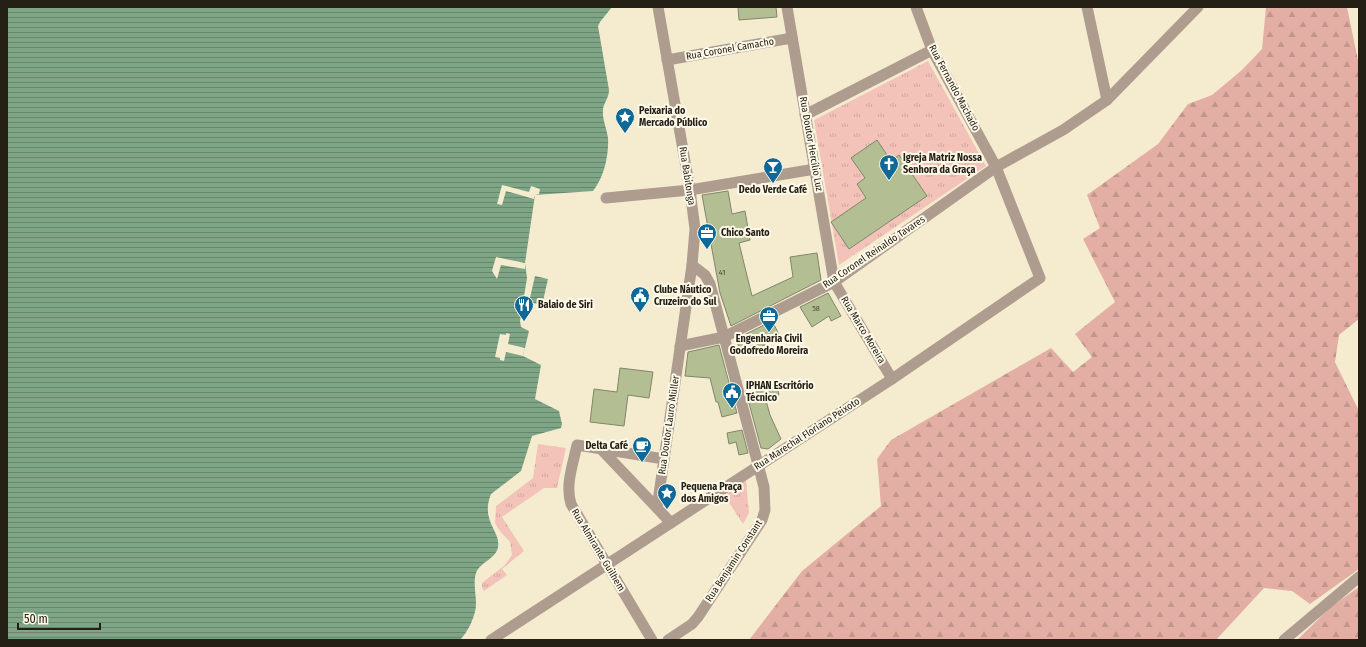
<svg xmlns="http://www.w3.org/2000/svg" width="1366" height="647" font-family="'Fira Sans Condensed',sans-serif">
	<defs>
		<pattern id="grass-tufts" width="24" height="20" patternUnits="userSpaceOnUse"><rect width="24" height="20" fill="#f3c3b9"/><path d="M3 7l-1-3M5 7V3M7 7l1-3M15 17l-1-3M17 17v-4M19 17l1-3" fill="none" stroke="#d0a79e"/></pattern>
		<pattern id="forest-firs" width="22" height="20" patternUnits="userSpaceOnUse"><rect width="22" height="20" fill="#e3afa5"/><path d="M5 1l3.5 6h-7zM16 11l3.5 6h-7z" fill="#c3968d"/></pattern>
		<pattern id="water-rules" width="6" height="5" patternUnits="userSpaceOnUse"><rect width="6" height="5" fill="#7ea585"/><path d="M0 2.5h6" fill="none" stroke="#67866c"/></pattern>
	</defs>
	<rect width="100%" height="100%" fill="#f5ecd0"/>
	<g fill="url(#grass-tufts)">
		<polygon points="928,61 986,166 839,265 814,120"/>
		<polygon points="538,444 566,448 557,488 544,488 502,517 524,551 502,569 507,575 484,591 482,588 482,583 505,565 512,555 510,542 499,530 495,523 496,506 533,478"/>
		<polygon points="746,480 749,513 743,524 724,495"/>
	</g>
	<g fill="url(#forest-firs)">
		<polygon points="1266,7 1347,7 1359,65 1359,319 1339,335 1335,362 1359,411 1359,569 1310,604 1292,591 1264,588 1216,640 749,640 802,571 881,506 877,459 891,440 1051,348 1073,372 1092,357 1075,334 1115,302 1083,239 1100,228 1087,195 1158,144 1188,104 1212,95 1242,70 1262,49"/>
		<polygon points="1359,587 1359,640 1297,640 1332,606"/>
	</g>
	<g fill="url(#water-rules)">
		<path d="M 7,7 L 612,7 L 600,22 L 598,26 L 609,90 C 609,98 603,104 603,110 C 602,119 607,129 608,138 C 609,155 604,178 593,191 L 535,195 L 525,263 L 527,278 L 520,321 L 521,327 L 529,331 L 523,356 L 541,365 L 535,399 L 559,411 L 562,424 L 561,428 L 532,436 L 521,471 L 491,494 C 480,521 501,531 498,547 C 496,559 480,562 476,573 C 473,583 476,593 476,604 C 476,615 468,632 460,640 L 7,640 Z"/>
		<polygon points="535,276 548,279 542,305 529,302"/>
	</g>
	<g fill="#f5ecd0">
		<polygon points="502,185 529,192 531,186 540,189 539,194 535,195 534,199 506,191 502,205 497,204"/>
		<polygon points="496,257 525,263 525,269 501,265 497,279 492,271"/>
		<polygon points="506,333 510,334 508,344 525,348 523,356 506,352 504,361 500,360 500,358 495,357 500,334 506,335"/>
	</g>
	<g fill="#b3bf92" stroke="#7f866d">
		<polygon points="738,7 776,7 777,17 739,20"/>
		<polygon points="877,140 891,161 899,155 927,196 849,249 831,222 866,198 857,184 865,178 851,158"/>
		<polygon points="728,191 732,214 745,211 750,240 739,243 752,296 793,277 790,257 817,253 821,280 731,326 720,293 702,195"/>
		<polygon points="828,293 841,316 831,321 829,316 812,327 800,307"/>
		<polygon points="772,321 781,338 742,355 736,339"/>
		<polygon points="719,345 737,413 722,417 718,402 716,402 710,378 685,376 688,352"/>
		<polygon points="620,368 653,372 649,398 628,395 624,426 590,422 594,389 617,392"/>
		<polygon points="776,382 779,395 765,397 770,415 781,439 768,449 761,448 745,388"/>
		<polygon points="742,430 748,453 739,455 736,442 729,444 727,433"/>
	</g>
	<g fill="none" stroke-linecap="round" stroke-linejoin="round">
		<g stroke="#ae9d8f" stroke-width="11">
			<polyline points="658,7 690,190 695,229 692,265 657,508 671,523"/>
			<polyline points="787,7 834,282 892,379"/>
			<polyline points="1087,7 1107,100"/>
			<polyline points="667,60 792,38"/>
			<polyline points="805,115 932,50"/>
			<polyline points="606,198 690,190 815,169"/>
			<polyline points="680,346 724,337 834,282 996,167 1063,130 1107,100 1198,7"/>
			<polyline points="600,448 657,508"/>
			<polyline points="491,640 892,379 1040,278 996,167 932,50 916,7"/>
			<path d="M 652,640 L 571,504 C 565,485 573,464 577,445 L 664,459"/>
			<polyline points="668,640 692,624 698,617 762,520 765,510 764,487 710,284 705,275 692,265"/>
			<polyline points="1284,640 1359,577"/>
		</g>
	</g>
	<defs>
		<g id="sight-pin" transform="scale(1)"><path d="M0 17L-7.5 6A9.5 9.5 0 1 1 7.5 6Z" fill="#0f6998" stroke="#fff9e9"/><path d="M0-6L1.8-2.2L6-1.7L2.9 1.2L3.7 5.4L0 3.3L-3.7 5.4L-2.9 1.2L-6-1.7L-1.8-2.2Z" fill="#fff"/></g>
		<g id="church-pin" transform="scale(1)"><path d="M0 17L-7.5 6A9.5 9.5 0 1 1 7.5 6Z" fill="#0f6998" stroke="#fff9e9"/><path d="M-1.2-6h2.4v3.5h3.3v2.4h-3.3V6h-2.4V-.1h-3.3v-2.4h3.3Z" fill="#fff"/></g>
		<g id="bar-pin" transform="scale(1)"><path d="M0 17L-7.5 6A9.5 9.5 0 1 1 7.5 6Z" fill="#0f6998" stroke="#fff9e9"/><path d="M-6-5H6L.8 .8V4.5H3.5V6h-7V4.5H-.8V.8Z" fill="#fff"/></g>
		<g id="office-pin" transform="scale(1)"><path d="M0 17L-7.5 6A9.5 9.5 0 1 1 7.5 6Z" fill="#0f6998" stroke="#fff9e9"/><path d="M-6-3h4V-5.5h4V-3h4V5H-6ZM-1-4.5V-3h2v-1.5ZM-6 0V1H6V0Z" fill="#fff"/></g>
		<g id="civic-pin" transform="scale(1)"><path d="M0 17L-7.5 6A9.5 9.5 0 1 1 7.5 6Z" fill="#0f6998" stroke="#fff9e9"/><path d="M-.6-6.5H3V-4.5H.6V-3L4-1V1h2V6H-6V1h2V-1L-.6-3ZM-1.2 2.5V6h2.4V2.5Z" fill="#fff"/></g>
		<g id="restaurant-pin" transform="scale(1)"><path d="M0 17L-7.5 6A9.5 9.5 0 1 1 7.5 6Z" fill="#0f6998" stroke="#fff9e9"/><path d="M-5-6h1v4h1v-4h1v4h1v-4h1v5L-1.5 .5V6h-2V.5L-5-1ZM5-6V6H3V1.5H1.5Q1.5-4 5-6Z" fill="#fff"/></g>
		<g id="cafe-pin" transform="scale(1)"><path d="M0 17L-7.5 6A9.5 9.5 0 1 1 7.5 6Z" fill="#0f6998" stroke="#fff9e9"/><path d="M-5.5-4.5H6V0H3Q3 3.5 0 3.5H-2.5Q-5.5 3.5-5.5 0ZM3-3.2v2h1.7v-2ZM-6 4.5H4V6H-6Z" fill="#fff"/></g>
	</defs>
	<g fill-rule="evenodd">
		<use href="#sight-pin" x="625" y="117"/>
		<use href="#church-pin" x="889" y="164"/>
		<use href="#bar-pin" x="773" y="167"/>
		<use href="#office-pin" x="707" y="233"/>
		<use href="#civic-pin" x="640" y="296"/>
		<use href="#restaurant-pin" x="524" y="305"/>
		<use href="#office-pin" x="769" y="316"/>
		<use href="#civic-pin" x="732" y="392"/>
		<use href="#cafe-pin" x="642" y="446"/>
		<use href="#sight-pin" x="667" y="493"/>
	</g>
	<g text-anchor="middle" dominant-baseline="central" stroke-width="4" stroke-linejoin="round" paint-order="stroke">
		<g font-size="8" fill="#484835">
			<text x="722" y="272">41</text>
			<text x="816" y="308">58</text>
		</g>
		<g font-size="10" fill="#242016" stroke="#fff9e9">
			<text transform="translate(730 49) rotate(-10)">Rua Coronel Camacho</text>
			<text transform="translate(954 88) rotate(62)">Rua Fernando Machado</text>
			<text transform="translate(811 144) rotate(80)">Rua Doutor Hercílio Luz</text>
			<text transform="translate(687 176) rotate(81)">Rua Babitonga</text>
			<text transform="translate(874 252) rotate(-34)">Rua Coronel Reinaldo Tavares</text>
			<text transform="translate(863 330) rotate(59)">Rua Marco Moreira</text>
			<text transform="translate(669 425) rotate(-82)">Rua Doutor Lauro Müller</text>
			<text transform="translate(807 434) rotate(-33)">Rua Marechal Floriano Peixoto</text>
			<text transform="translate(598 550) rotate(59)">Rua Almirante Guilhem</text>
			<text transform="translate(734 561) rotate(-57)">Rua Benjamin Constant</text>
		</g>
		<g font-size="10" font-weight="bold" fill="#242016" stroke="#fff9e9" text-anchor="start">
			<text x="639" y="111">Peixaria do<tspan x="639" dy="12">Mercado Público</tspan></text>
			<text x="903" y="158">Igreja Matriz Nossa<tspan x="903" dy="12">Senhora da Graça</tspan></text>
			<text x="773" y="190" text-anchor="middle">Dedo Verde Café</text>
			<text x="721" y="233">Chico Santo</text>
			<text x="654" y="290">Clube Náutico<tspan x="654" dy="12">Cruzeiro do Sul</tspan></text>
			<text x="538" y="305">Balaio de Siri</text>
			<text x="769" y="339" text-anchor="middle">Engenharia Civil<tspan x="769" dy="12">Godofredo Moreira</tspan></text>
			<text x="746" y="386">IPHAN Escritório<tspan x="746" dy="12">Técnico</tspan></text>
			<text x="628" y="446" text-anchor="end">Delta Café</text>
			<text x="681" y="487">Pequena Praça<tspan x="681" dy="12">dos Amigos</tspan></text>
		</g>
	</g>
	<rect width="1366" height="647" fill="none" stroke="#242016" stroke-width="16"/>
	<path d="M18 623v6h82v-6" fill="none" stroke="#242016" stroke-width="2"/>
	<text x="24" y="623" font-size="12" fill="#242016" stroke="#fff9e9" stroke-width="3" paint-order="stroke">50 m</text>
</svg>
